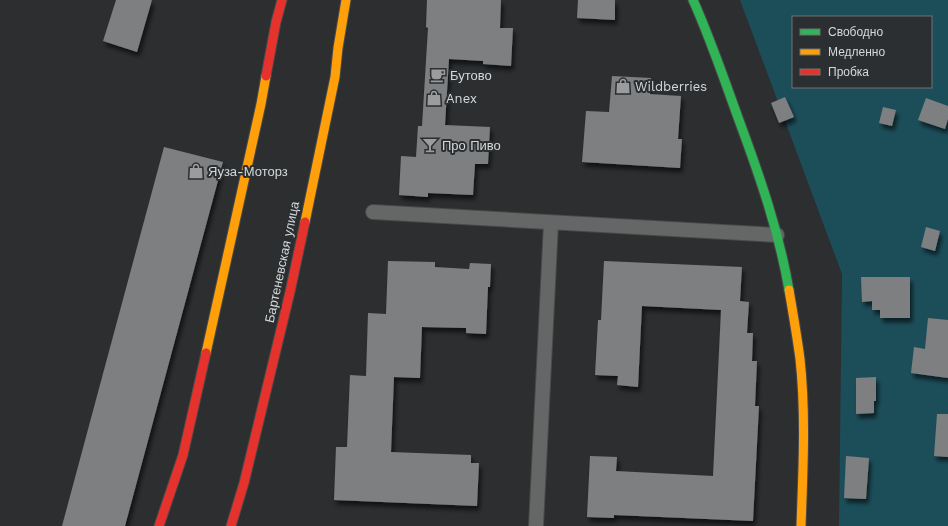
<svg xmlns="http://www.w3.org/2000/svg" width="948" height="526" font-family="'Work Sans',sans-serif">
	<defs>
		<filter id="shadow"><feDropShadow dx="2.5" dy="4.5" stdDeviation="2" flood-color="#0009"/></filter>
	</defs>
	<rect width="100%" height="100%" fill="#2c2e30"/>
	<path fill="#1c4e5a" fill-rule="evenodd" d="M 740,0 L 948,0 L 948,526 L 839,526 L 842,274 ZM 793,17 L 931,17 L 931,87 L 793,87 Z"/>
	<g fill="#7d7f81" filter="url(#shadow)">
		<polygon points="116,0 152,0 137,52 103,41"/>
		<polygon points="427,0 501,0 500,28 513,28 511,66 483,64 483,61 449,59 445,125 490,127 488,164 475,164 473,195 428,193 428,197 399,195 401,156 416,157 418,126 422,126 428,28 426,27"/>
		<polygon points="578,0 615,0 615,20 577,18"/>
		<polygon points="612,76 651,78 650,94 681,96 678,139 682,139 680,168 582,162 586,111 609,112"/>
		<polygon points="785,97 794,117 779,123 771,103"/>
		<polygon points="926,98 948,106 948,119 945,129 918,120"/>
		<polygon points="883,107 896,110 892,126 879,123"/>
		<polygon points="164,147 223,162 125,526 62,526"/>
		<polygon points="926,227 940,231 935,251 921,247"/>
		<polygon points="388,261 435,262 435,267 469,269 470,263 491,264 490,287 488,287 486,334 466,333 466,328 422,327 420,378 394,377 391,452 471,455 471,463 479,463 477,506 334,500 336,447 347,447 350,375 366,376 368,313 386,314"/>
		<polygon points="604,261 742,267 740,301 749,302 747,333 753,333 752,361 757,361 755,406 759,406 753,521 614,515 614,518 587,517 590,456 617,457 616,471 713,476 721,310 642,306 638,387 617,385 618,376 595,375 598,320 601,320"/>
		<polygon points="861,277 910,277 910,318 880,318 880,310 872,310 872,301 862,302"/>
		<polygon points="928,318 948,320 948,378 911,373 914,347 925,349"/>
		<polygon points="876,377 876,401 874,401 874,413 856,414 856,378"/>
		<polygon points="937,414 948,414 948,457 934,456"/>
		<polygon points="846,456 869,458 866,499 844,498"/>
	</g>
	<g fill="none" stroke-linecap="round" stroke-linejoin="round">
		<g stroke="#47494a" stroke-width="16">
			<g id="street">
				<polyline points="373,212 777,235"/>
				<polyline points="536,526 551,223"/>
			</g>
		</g>
		<g stroke="#47494a" stroke-width="11">
			<path id="fast" d="M 693,0 C 711,40 725,82 740,123 C 760,177 779,232 789,290"/>
		</g>
		<g stroke="#47494a" stroke-width="11">
			<g id="slow">
				<polyline points="305,222 335,77 338,48 346,0"/>
				<path d="M 789,290 C 793,313 797,336 800,359 C 806,414 803,470 801,526"/>
				<polyline points="206,353 261,104 266,76"/>
			</g>
		</g>
		<g stroke="#47494a" stroke-width="11">
			<g id="jam">
				<polyline points="266,76 276,22 282,0"/>
				<polyline points="159,526 183,455 206,353"/>
				<polyline points="231,526 244,483 290,292 305,222"/>
			</g>
		</g>
		<use href="#street" stroke="#656767" stroke-width="14"/>
		<use href="#fast" stroke="#30b455" stroke-width="9"/>
		<use href="#slow" stroke="#ff9f0a" stroke-width="9"/>
		<use href="#jam" stroke="#e5322d" stroke-width="9"/>
	</g>
	<defs>
		<g id="cafe-bare" transform="scale(1.2)"><path d="M-5.5-4.5H6V0H3Q3 3.5 0 3.5H-2.5Q-5.5 3.5-5.5 0ZM3-3.2v2h1.7v-2ZM-6 4.5H4V6H-6Z" fill="#9a9c9e" stroke="#2b2f31" stroke-width="2.5" paint-order="stroke"/></g>
		<g id="shop-bare" transform="scale(1.2)"><path d="M-5-2.5h2.3a2.7 3.5 0 0 1 5.4 0H5L5.5 6h-11ZM-1.5-2.5h3a1.5 2.3 0 0 0-3 0Z" fill="#9a9c9e" stroke="#2b2f31" stroke-width="2.5" paint-order="stroke"/></g>
		<g id="bar-bare" transform="scale(1.2)"><path d="M-6-5H6L.8 .8V4.5H3.5V6h-7V4.5H-.8V.8Z" fill="#9a9c9e" stroke="#2b2f31" stroke-width="2.5" paint-order="stroke"/></g>
	</defs>
	<g fill-rule="evenodd">
		<use href="#cafe-bare" x="438" y="75"/>
		<use href="#shop-bare" x="623" y="86"/>
		<use href="#shop-bare" x="434" y="98"/>
		<use href="#bar-bare" x="430" y="145"/>
		<use href="#shop-bare" x="196" y="171"/>
	</g>
	<g text-anchor="middle" dominant-baseline="central" stroke-width="4" stroke-linejoin="round" paint-order="stroke">
		<g font-size="13" fill="#d5d8d9" stroke="#2b2f31" text-anchor="start">
			<text x="450" y="75">Бутово</text>
			<text x="635" y="86">Wildberries</text>
			<text x="446" y="98">Anex</text>
			<text x="442" y="145">Про Пиво</text>
			<text x="208" y="171">Яуза-Моторз</text>
		</g>
		<g font-size="13" fill="#d5d8d9" stroke="#2b2f31">
			<text transform="translate(282 262) rotate(-78)">Бартеневская улица</text>
		</g>
	</g>
	<rect x="792" y="16" width="140" height="72" fill="#2b2f31" stroke="#6f7374"/>
	<rect x="800" y="29" width="20" height="6" fill="#30b455" stroke="#6f7374"/>
	<text x="828" y="36" font-size="12" fill="#d5d8d9">Свободно</text>
	<rect x="800" y="49" width="20" height="6" fill="#ff9f0a" stroke="#6f7374"/>
	<text x="828" y="56" font-size="12" fill="#d5d8d9">Медленно</text>
	<rect x="800" y="69" width="20" height="6" fill="#e5322d" stroke="#6f7374"/>
	<text x="828" y="76" font-size="12" fill="#d5d8d9">Пробка</text>
</svg>
